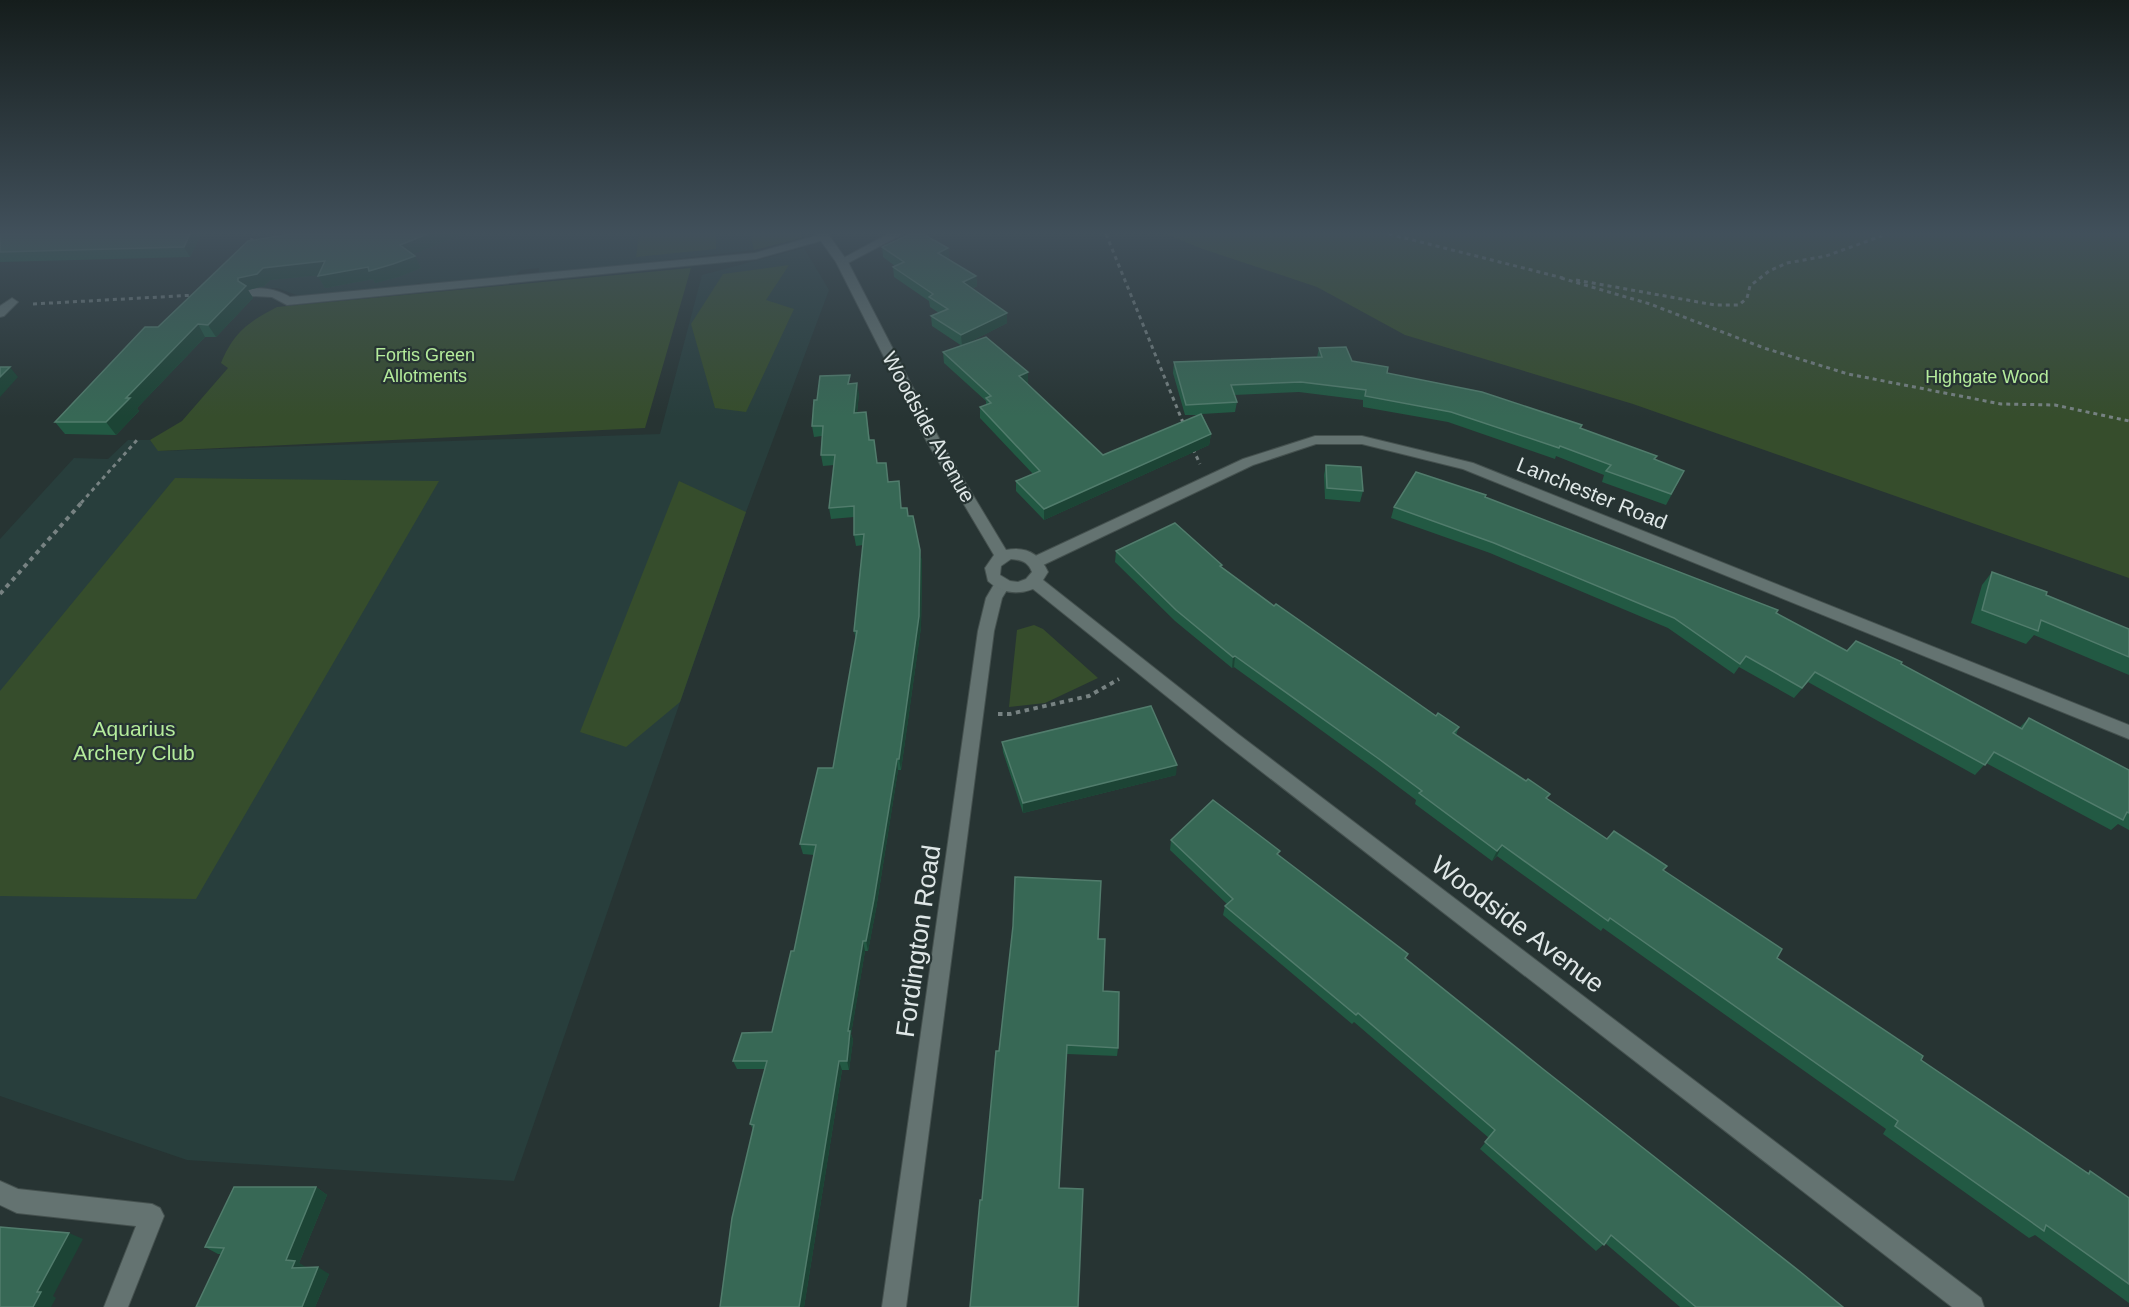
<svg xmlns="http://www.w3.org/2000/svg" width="2129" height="1307" font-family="Helvetica,sans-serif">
	<rect width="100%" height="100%" fill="#273433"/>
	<g fill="#283e3c">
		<polygon points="257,234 750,234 754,250 544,274 539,272 539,268 521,270 513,277 423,285 419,283 405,288 302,297 277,288 257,289 260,282 245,283"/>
		<polygon points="804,248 829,290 746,512 514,1181 187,1160 0,1096 0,539 74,458 108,459 128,440 150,440 159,451 660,434 702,275"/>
	</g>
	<g fill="#364d2c">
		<polygon points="639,234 716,234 716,249 636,257"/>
		<polygon points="750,234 801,234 802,238 754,250"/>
		<polygon points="1166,234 2129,234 2129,578 1633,404 1405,335 1317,287 1200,248"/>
		<polygon points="789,265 766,300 794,309 746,412 715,408 691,324 723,274"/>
		<path d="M 691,268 L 645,428 L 158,451 L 150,440 L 182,421 L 228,368 L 221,363 C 234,332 248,322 277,307 Z"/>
		<polygon points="175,478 439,481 196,899 0,896 0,691"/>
		<polygon points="679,481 746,512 680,702 626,747 580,732"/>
		<polygon points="1034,625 1043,629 1098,678 1045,703 1009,707 1017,630"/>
	</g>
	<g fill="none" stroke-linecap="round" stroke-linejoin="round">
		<g stroke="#45514f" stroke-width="2">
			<path id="service" d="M 822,234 L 827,235 L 827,239 L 756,259 L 287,305 L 272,297 L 252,296 L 246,292 C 256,284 279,290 290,297 L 755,253 Z"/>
		</g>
		<g stroke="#45514f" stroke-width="2">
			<g id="minor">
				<polygon points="888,234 903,234 846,264 838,264 836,262"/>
				<polygon points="12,298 18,302 4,316 0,317 0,306"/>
				<polygon points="1315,436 1362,436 1473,463 2129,725 2129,739 1463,469 1362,444 1316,444 1253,465 1041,566 1031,566 1028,562 1031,558 1243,459"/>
				<polygon points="1002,579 1008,581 1010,585 1002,598 994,631 906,1307 882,1307 978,631 986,598 996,581"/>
				<polygon points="0,1181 18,1189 152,1204 160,1208 164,1216 128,1307 104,1307 136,1226 17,1213 0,1205"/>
			</g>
		</g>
		<g stroke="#45514f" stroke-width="2">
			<path id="tertiary" d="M 816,234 L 828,234 L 848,262 L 941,442 L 1006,550 C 1026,546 1040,554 1048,572 L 1043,580 L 1238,734 L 1981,1298 L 1984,1307 L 1952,1307 L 1226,744 L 1033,589 C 1017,595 1001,593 988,581 L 985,568 L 994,555 L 927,442 L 836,262 ZM 1011,559 C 1022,560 1028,562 1032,572 L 1026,579 L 1018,582 L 1010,581 L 1000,575 L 1001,566 Z"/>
		</g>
		<g stroke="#778282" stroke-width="3" stroke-dasharray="4 4" stroke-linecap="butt">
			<polyline points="1106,234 1184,425"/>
			<polyline points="1389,234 1563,278"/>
			<polyline points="251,242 253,234"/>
			<polyline points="1561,278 1650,304 1764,348 1848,374 2001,404 2055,405 2129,421"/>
			<polyline points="1576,280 1715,305 1739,305 1747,298 1750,286 1769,271 1787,263 1826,256 1887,234"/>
			<polyline points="33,304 196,295"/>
			<polyline points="1193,449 1200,464"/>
			<polyline points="81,503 137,440"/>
		</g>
		<g stroke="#778282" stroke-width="4" stroke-dasharray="4.5 4.5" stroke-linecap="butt">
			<polyline points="0,594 83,501"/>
			<polyline points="998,714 1010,714 1089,696 1119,679"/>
		</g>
		<use href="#service" fill="#647371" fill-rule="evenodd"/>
		<use href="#minor" fill="#647371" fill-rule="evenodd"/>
		<use href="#tertiary" fill="#647371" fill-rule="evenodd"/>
	</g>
	<g fill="#225943">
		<polygon points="0,234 201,234 190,257 0,262"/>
		<polygon points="463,234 413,254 421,268 398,277 375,283 373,279 325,288 318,276 319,275 270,280 264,286 248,290 253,298 216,337 205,337 137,408 139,411 116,435 65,434 55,422 158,327 248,241"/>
		<polygon points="882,247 948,248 949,258 947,259 976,276 977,286 972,289 1007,313 1007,323 964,345 1028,382 1027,383 1103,455 1199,415 1185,415 1173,373 1174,362 1317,357 1319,348 1352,361 1387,373 1580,428 1655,460 1679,481 1666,505 1602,482 1604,475 1556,456 1555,459 1448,422 1363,407 1363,400 1299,392 1234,395 1237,402 1235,412 1202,414 1211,434 1209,445 1044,520 1016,491 1016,481 1033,474 980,418 980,407 986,405 986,401 944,363 943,352 962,346 932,326 931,316 939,313 930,307 929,301 894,277 893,267 895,266 883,257"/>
		<polygon points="851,383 859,394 857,412 866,412 870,440 877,463 889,482 902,508 908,516 922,561 921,627 901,770 898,770 876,909 868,951 865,951 851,1034 853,1040 849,1070 842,1070 804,1307 720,1307 753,1129 750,1124 765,1069 737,1069 733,1061 772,1032 794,951 814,855 803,854 800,844 833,768 856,640 854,631 863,545 856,546 854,535 854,517 831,519 829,508 834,465 823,466 821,455 822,436 814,437 812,426 817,400"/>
		<polygon points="1326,465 1363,491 1360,502 1325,499 1324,475"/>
		<polygon points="1485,497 1776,613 1847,651 1901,664 2019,728 2029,718 2129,770 2129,830 2118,824 2111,830 1986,763 1975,775 1808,682 1794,698 1739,667 1734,674 1668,628 1490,553 1391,518 1394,507"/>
		<polygon points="1116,551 1222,567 1274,606 1436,716 1459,727 1456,735 1547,799 1607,839 1664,871 1777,958 1921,1060 2087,1173 2090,1171 2129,1198 2129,1303 2035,1235 2029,1238 1883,1134 1886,1129 1603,928 1601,931 1497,856 1492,861 1415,804 1416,800 1376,770 1234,667 1232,668 1175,621 1115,562"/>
		<polygon points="1992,572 2129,629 2129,675 2034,635 2026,644 1971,623 1982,585"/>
		<polygon points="1002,742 1176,775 1023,813 1003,752"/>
		<polygon points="1171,840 1279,856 1543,1069 1843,1307 1680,1307 1605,1243 1596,1251 1480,1149 1489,1138 1354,1022 1352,1024 1223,915 1225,906 1227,904 1170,850"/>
		<polygon points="1013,926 1098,939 1103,991 1118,1048 1117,1056 1067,1054 982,1200"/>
		<polygon points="316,1187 327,1195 299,1263 306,1268 329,1274 315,1307 196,1307 221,1254 218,1254 205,1247"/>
	</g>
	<g fill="#1c4435">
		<polygon points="190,234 201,234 190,257 184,247"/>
		<polygon points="427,234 463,234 406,257 400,245"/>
		<polygon points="948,248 949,258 939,263 938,253"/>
		<polygon points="415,256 421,268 398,277 375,283 373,279 325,288 318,276 330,274 270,280 264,286 248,290 253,298 216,337 208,325 238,281 238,278 263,268 325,261"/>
		<polygon points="976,276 977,286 964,293 963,282"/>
		<polygon points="1007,313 1007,323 962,346 961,335"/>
		<polygon points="198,324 205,337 137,408 139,411 116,435 106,422 126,398"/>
		<polygon points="10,367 18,377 0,397 0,377"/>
		<polygon points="1028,372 1028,382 1019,386 1019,376"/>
		<polygon points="857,383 859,394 856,423 854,413"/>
		<polygon points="1211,434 1209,445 1044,520 1044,509"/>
		<polygon points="920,550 922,561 921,627 901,770 899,759"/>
		<polygon points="1235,656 1234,667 1232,668 1233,657"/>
		<polygon points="897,759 898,770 876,909 868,951 866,941"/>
		<polygon points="1177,765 1176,775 1023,813 1023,803"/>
		<polygon points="1502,845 1497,856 1492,861 1497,851"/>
		<polygon points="863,941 865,951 851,1034 853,1040 849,1070 847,1061 848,1031"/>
		<polygon points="839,1061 842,1070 804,1307 799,1307"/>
		<polygon points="316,1187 327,1195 299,1263 306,1267 292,1268 286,1260"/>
		<polygon points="69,1233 83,1239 53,1296 56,1298 51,1307 33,1307 37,1292"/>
		<polygon points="318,1267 329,1274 315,1307 302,1307"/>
	</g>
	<g fill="#376855" stroke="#517c6c" stroke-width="1.5">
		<polygon points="0,234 190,234 184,247 0,252"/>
		<polygon points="292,234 427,234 400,245 415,256 393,264 369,271 368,267 318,276 325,261 263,268 257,274 238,278 238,281 246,286 208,325 198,324 126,398 130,398 106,422 55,422 145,327 158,327 248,241"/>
		<polygon points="910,234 923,234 948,248 938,253 976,276 963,282 1007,313 961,335 931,316 948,309 929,297 933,294 893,267 904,262 882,247"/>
		<polygon points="986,337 1028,372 1019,376 1103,455 1201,414 1211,434 1044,509 1016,481 1040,471 980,407 991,403 986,398 991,396 943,352"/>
		<polygon points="1346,347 1352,361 1388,367 1387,373 1482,392 1582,425 1580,428 1657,456 1654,459 1684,471 1671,494 1606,471 1611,465 1560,446 1559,448 1451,412 1365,396 1366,390 1301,382 1231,385 1237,402 1186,405 1174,362 1322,357 1319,348"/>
		<polygon points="0,367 10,367 0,377"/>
		<polygon points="850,375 848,384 857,383 854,413 866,412 869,440 874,440 877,463 886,463 888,482 899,481 901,508 907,508 908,516 913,516 920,550 919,616 899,759 897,759 874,899 866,941 863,941 848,1031 850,1031 847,1061 839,1061 799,1307 720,1307 732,1218 754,1125 750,1124 767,1061 733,1061 742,1033 772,1032 791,951 794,951 816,845 800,844 818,768 833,768 857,631 854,631 864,534 854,535 854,506 829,508 835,455 821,455 823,426 812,426 814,400 817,400 820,376"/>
		<polygon points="1326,465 1361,467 1363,491 1327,488"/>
		<polygon points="1416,472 1486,495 1485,497 1778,610 1776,613 1847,651 1856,641 1902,662 1901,664 2022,729 2029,718 2129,770 2129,813 2127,812 2123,820 1994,752 1985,765 1815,672 1802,688 1746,656 1740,664 1674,618 1494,543 1394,507"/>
		<polygon points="1175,523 1222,565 1220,566 1274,606 1276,604 1436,716 1438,713 1459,727 1453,733 1526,781 1528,779 1550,794 1546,798 1607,839 1614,831 1667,866 1663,870 1782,949 1777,958 1923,1056 1921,1060 2089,1174 2090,1171 2129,1198 2129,1284 2046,1225 2044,1231 1895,1126 1898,1121 1610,918 1608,921 1502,845 1497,851 1419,793 1422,791 1379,759 1235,656 1233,657 1176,610 1116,551"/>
		<polygon points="1992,572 2047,592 2046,595 2129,629 2129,657 2041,620 2038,631 1982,610"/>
		<polygon points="1151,706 1177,765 1023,803 1002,742"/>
		<polygon points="1213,800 1280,851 1277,854 1408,954 1405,958 1543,1069 1803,1274 1843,1307 1696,1307 1611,1235 1604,1245 1485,1142 1495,1130 1358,1013 1356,1015 1225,906 1233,899 1171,840"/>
		<polygon points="1015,877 1101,881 1098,939 1105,939 1103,991 1119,992 1118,1048 1067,1045 1059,1188 1083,1189 1078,1307 970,1307 980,1200 982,1200 996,1051 999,1051 1013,926"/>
		<polygon points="234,1187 316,1187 286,1260 295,1261 292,1268 318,1267 302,1307 196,1307 224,1248 205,1247"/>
		<polygon points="0,1227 69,1233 37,1292 41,1292 33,1307 0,1307"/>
	</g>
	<linearGradient id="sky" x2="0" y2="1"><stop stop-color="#151d1c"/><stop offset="0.56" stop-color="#41505b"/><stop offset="1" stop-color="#41505b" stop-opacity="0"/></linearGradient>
	<rect width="2129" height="417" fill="url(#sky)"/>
	<g text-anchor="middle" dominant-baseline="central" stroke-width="4.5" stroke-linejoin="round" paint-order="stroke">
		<g font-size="18" fill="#b4eb9b" stroke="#273433">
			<text x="425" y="355">Fortis Green<tspan x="425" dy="21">Allotments</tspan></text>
			<text x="1987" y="377">Highgate Wood</text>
		</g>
		<g font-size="21" fill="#dfe7e7" stroke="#273433">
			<text transform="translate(929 427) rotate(61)">Woodside Avenue</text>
			<text transform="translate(1592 493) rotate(22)">Lanchester Road</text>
		</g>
		<g font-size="21" fill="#b4eb9b" stroke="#273433">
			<text x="134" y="728">Aquarius<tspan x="134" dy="24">Archery Club</tspan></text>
		</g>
		<g font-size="26" fill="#dfe7e7" stroke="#273433">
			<text transform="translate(1518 924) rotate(37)">Woodside Avenue</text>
			<text transform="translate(918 941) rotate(-82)">Fordington Road</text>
		</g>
	</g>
</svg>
